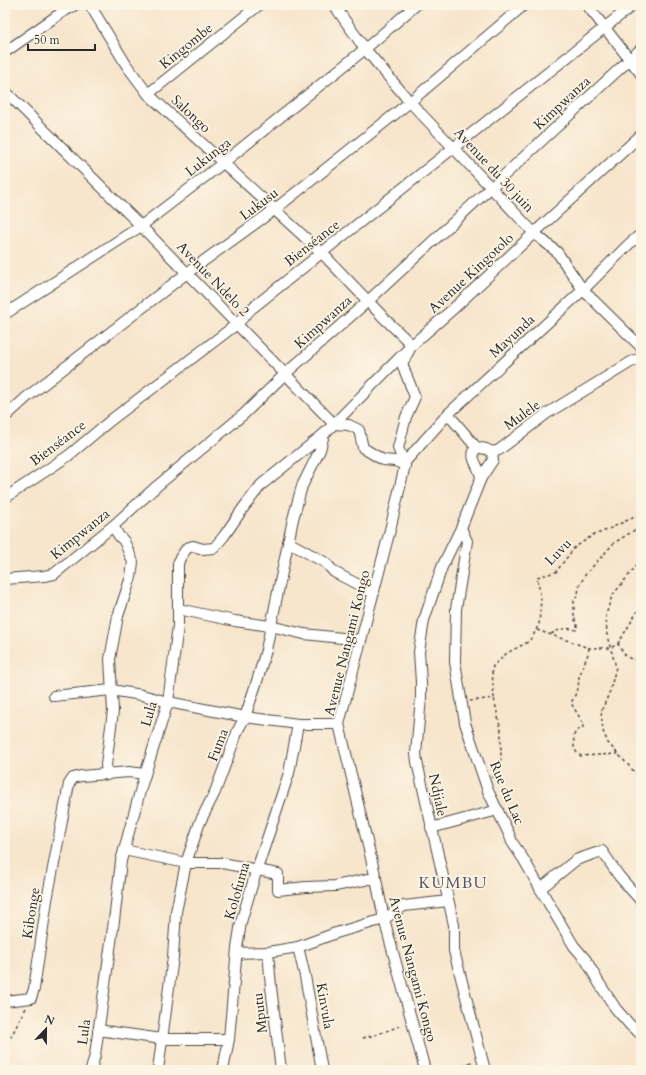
<svg xmlns="http://www.w3.org/2000/svg" width="646" height="1075" font-family="Cardo,serif">
	<rect width="100%" height="100%" fill="#fcf5e5"/>
	<filter id="ink" filterUnits="userSpaceOnUse"><feTurbulence type="fractalNoise" baseFrequency=".025" numOctaves="2"/><feDisplacementMap in="SourceGraphic" scale="8" xChannelSelector="R" yChannelSelector="G"/><feConvolveMatrix kernelMatrix="1 2 1 2 8 2 1 2 1" color-interpolation-filters="sRGB"/></filter>
	<filter id="wash" filterUnits="userSpaceOnUse"><feTurbulence type="fractalNoise" baseFrequency=".012" numOctaves="4" result="noise"/><feDisplacementMap in="SourceGraphic" scale="16" xChannelSelector="R" yChannelSelector="G"/><feGaussianBlur stdDeviation="0.9" result="paint"/><feColorMatrix in="noise" values="0 0 0 0 0 0 0 0 0 0 0 0 0 0 0 0 0 1.4 0 .05"/><feComposite in="paint" operator="in"/></filter>
	<g filter="url(#wash)">
		<rect width="100%" height="100%" fill="#f7e5cc"/>
	</g>
	<g filter="url(#ink)">
		<g fill="none" stroke-linecap="round" stroke-linejoin="round">
			<g stroke="#4a4743" stroke-width="12">
				<g id="minor">
					<polyline points="90,5 127,66 148,94 322,253 385,319 412,345 402,364 415,397 406,417 398,448 405,465 390,530 339,724 376,879 384,919 425,1070"/>
					<polyline points="334,5 365,49 410,102 534,233 557,252 583,290 641,347"/>
					<polyline points="587,5 641,74"/>
					<polyline points="5,52 61,13 75,5"/>
					<polyline points="5,91 141,226 334,424 349,425 359,430 363,448 383,460 395,461 405,465"/>
					<polyline points="148,94 259,5"/>
					<polyline points="5,314 141,226 223,163 365,49 416,5"/>
					<polyline points="448,414 476,447 486,449 492,452"/>
					<polyline points="5,417 27,397 187,273 274,210 410,102 524,5"/>
					<path d="M 476,447 C 468,459 480,466 481,478"/>
					<polyline points="405,462 448,414 583,290 629,244 641,234"/>
					<polyline points="5,498 68,456 111,420 237,324 251,309 633,5"/>
					<polyline points="461,528 467,541 456,609 455,662 465,723 488,791 509,834 512,842 524,860 552,909 574,946 586,960 599,983 616,1009 631,1026 641,1034"/>
					<polyline points="288,542 326,563 334,572 374,593"/>
					<polyline points="5,579 44,576 54,574 113,526 157,486 244,414 285,374 368,301 641,49"/>
					<polyline points="178,609 235,621 270,626 304,634 361,640"/>
					<polyline points="54,696 111,690 142,695 168,702 245,717 298,724 339,724"/>
					<polyline points="107,775 106,765 113,711 110,659 118,616 131,577 133,562 124,541 119,536 113,526"/>
					<polyline points="431,828 498,810"/>
					<polyline points="124,850 186,863 222,863 278,874 278,890 306,887 335,886 369,879 376,879"/>
					<polyline points="540,889 576,860 602,851 619,876 641,901"/>
					<polyline points="298,947 305,976 322,1070"/>
					<polyline points="268,952 271,987 281,1070"/>
					<polyline points="237,953 268,952 298,947 336,933 384,919 404,906 448,901"/>
					<polyline points="5,1001 31,998 34,989 47,900 69,784 73,778 81,776 129,772 145,774"/>
					<polyline points="98,1030 162,1039 229,1039"/>
					<polyline points="91,1070 95,1055 114,921 121,861 142,784 168,702 178,626 178,564 180,558 187,548 193,546 203,549 214,548 224,536 244,507 261,485 324,434 412,345 453,309 534,233 641,135"/>
					<polyline points="158,1070 173,957 176,912 186,863 200,822 215,792 238,730 245,717 258,678 266,650 293,519 302,486 320,450 324,434"/>
					<polyline points="223,1070 229,1039 237,948 241,922 257,869 289,773 298,724"/>
					<polyline points="485,1070 454,951 454,925 417,762 416,753 421,698 421,682 419,652 424,620 442,567 461,528 481,478 493,460 492,452 499,450 546,414 631,362 641,358"/>
				</g>
			</g>
			<g stroke="#4a4743" stroke-width="1.5" stroke-dasharray="3 3" stroke-linecap="butt">
				<polyline points="641,560 612,596 609,605 606,615 607,636 616,667 610,691 601,712 603,731 608,743 641,779"/>
				<path d="M 537,630 L 589,648 L 610,648 L 618,644 C 625,655 626,660 641,660"/>
				<path d="M 551,634 C 560,629 566,627 576,630 L 578,628 L 574,617 L 574,601 L 578,594 L 579,587 L 585,575 L 614,543 L 641,526"/>
				<polyline points="618,644 641,605"/>
				<path d="M 589,648 L 588,654 L 579,677 L 578,689 L 571,703 L 583,723 L 583,727 L 575,732 C 573,741 572,751 581,756 L 617,754"/>
				<polyline points="470,701 494,698 492,671 493,666 507,653 528,642 533,636 539,624 541,599 537,577 556,572 574,548 596,533 600,533 641,514"/>
				<polyline points="493,778 501,759 501,731 494,698"/>
				<polyline points="363,1038 378,1034 403,1025"/>
				<polyline points="5,1048 26,1008"/>
				<polyline points="459,1070 467,1064 473,1061"/>
			</g>
			<use href="#minor" stroke="#fff" stroke-width="10"/>
		</g>
	</g>
	<g text-anchor="middle" dominant-baseline="central" stroke-width="3.5" stroke-linejoin="round" paint-order="stroke">
		<g font-size="14" fill="#2b2b2b" stroke="#fcf5e5">
			<text transform="translate(186 46) rotate(-39)">Kingombe</text>
			<text transform="translate(562 103) rotate(-43)">Kimpwanza</text>
			<text transform="translate(191 114) rotate(43)">Salongo</text>
			<text transform="translate(208 157) rotate(-38)">Lukunga</text>
			<text transform="translate(494 170) rotate(47)">Avenue du 30 juin</text>
			<text transform="translate(259 204) rotate(-37)">Lukusu</text>
			<text transform="translate(312 243) rotate(-38)">Bienséance</text>
			<text transform="translate(471 273) rotate(-43)">Avenue Kingotolo</text>
			<text transform="translate(213 279) rotate(46)">Avenue Ndelo 2</text>
			<text transform="translate(323 322) rotate(-42)">Kimpwanza</text>
			<text transform="translate(512 336) rotate(-43)">Mayunda</text>
			<text transform="translate(522 415) rotate(-36)">Mulele</text>
			<text transform="translate(58 443) rotate(-37)">Bienséance</text>
			<text transform="translate(80 534) rotate(-39)">Kimpwanza</text>
			<text transform="translate(558 552) rotate(-46)">Luvu</text>
			<text transform="translate(347 643) rotate(-76)">Avenue Nangami Kongo</text>
			<text transform="translate(149 714) rotate(-74)">Lula</text>
			<text transform="translate(218 745) rotate(-69)">Fuma</text>
			<text transform="translate(507 793) rotate(67)">Rue du Lac</text>
			<text transform="translate(438 795) rotate(78)">Ndjiale</text>
			<text transform="translate(237 891) rotate(-74)">Kolofuma</text>
			<text transform="translate(31 913) rotate(-81)">Kibonge</text>
			<text transform="translate(413 969) rotate(75)">Avenue Nangami Kongo</text>
			<text transform="translate(325 1006) rotate(80)">Kinvula</text>
			<text transform="translate(260 1013) rotate(-97)">Mputu</text>
			<text transform="translate(84 1032) rotate(-82)">Lula</text>
		</g>
		<g font-size="16" letter-spacing="1" fill="#5b546a" stroke="#fcf5e5">
			<text x="453" y="883">KUMBU</text>
		</g>
	</g>
	<rect width="646" height="1075" fill="none" stroke="#fcf5e5" stroke-width="20"/>
	<g transform="translate(46 1029) rotate(22)" stroke="#fcf5e5" stroke-width="3" paint-order="stroke">
	<path d="M0-3L7 15L0 10L-7 15Z" fill="#2b2b2b"/>
	<text y="-6" font-size="11" font-weight="bold" text-anchor="middle" fill="#2b2b2b">N</text>
	</g>
	<path d="M28 44v6h67v-6" fill="none" stroke="#2b2b2b" stroke-width="2"/>
	<text x="34" y="44" font-size="12" fill="#2b2b2b" stroke="#fcf5e5" stroke-width="3" paint-order="stroke">50 m</text>
</svg>
